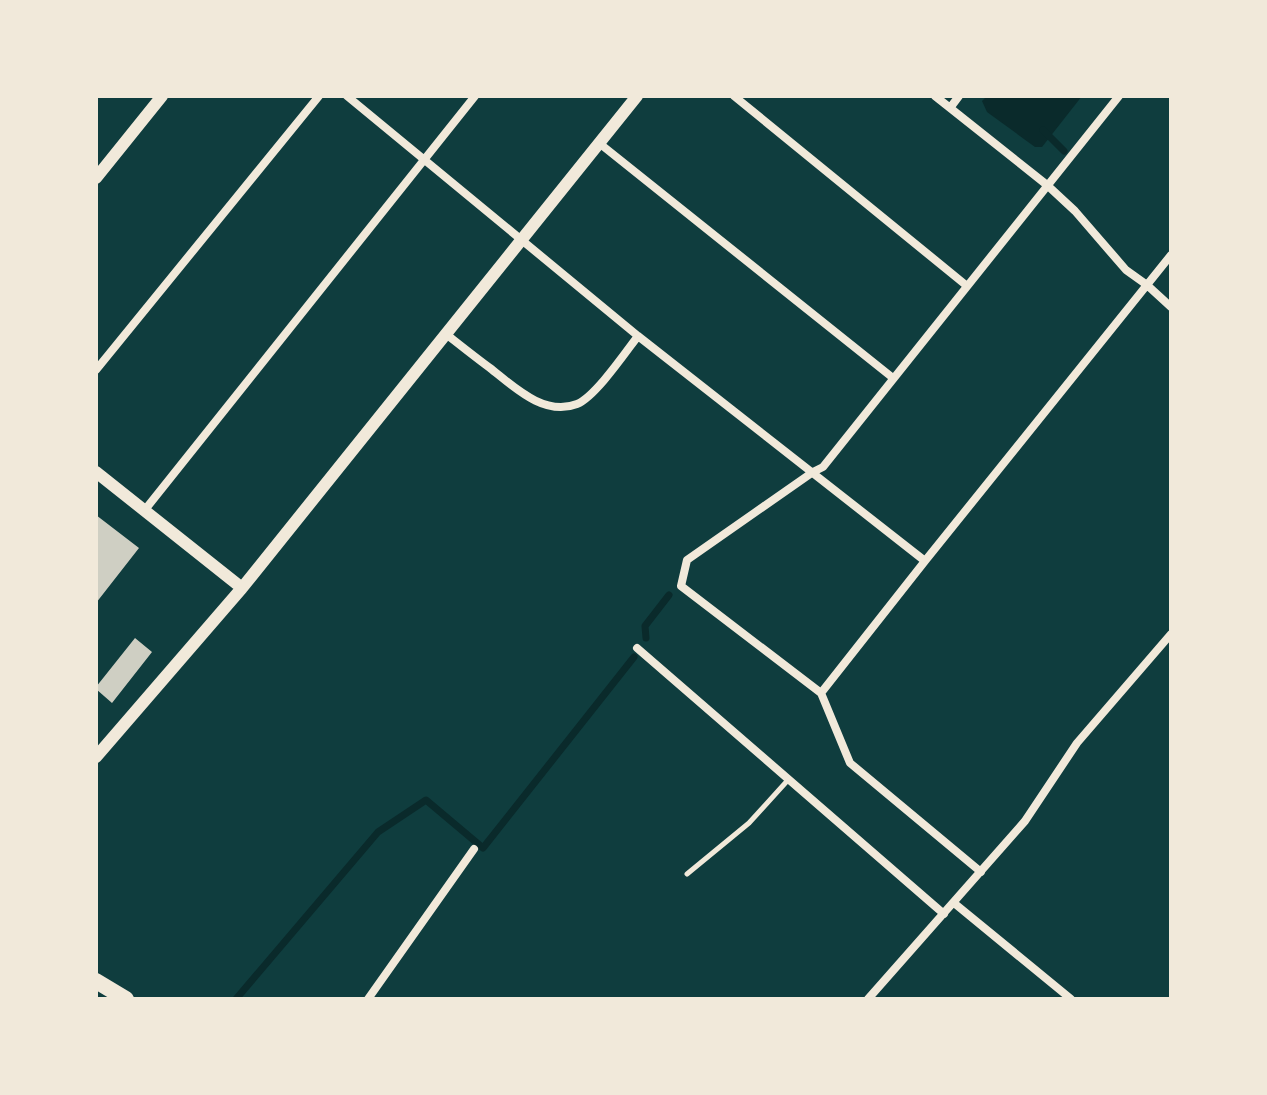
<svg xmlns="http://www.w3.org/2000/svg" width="1267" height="1095" viewBox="0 0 1267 1095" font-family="Rubik,sans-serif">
<rect width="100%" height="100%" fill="#0f3d3e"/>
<path fill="#0a2a2b" d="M987,96H1082L1042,147H1035L987,112L982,101Z"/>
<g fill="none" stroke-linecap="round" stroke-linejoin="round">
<path stroke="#0a2a2b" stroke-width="7" d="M1043,130L1064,151
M646,638L645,626L669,595
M236,999L378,832L426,800L483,848L634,657"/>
</g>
<path fill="#cfcfc3" d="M96,515L139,548L96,603Z
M135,638L152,652L112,703L96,689V687Z"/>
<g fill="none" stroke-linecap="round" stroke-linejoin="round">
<path stroke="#f1e9da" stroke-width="5" d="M687,874L749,823L788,780"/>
<path stroke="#f1e9da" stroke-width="8" d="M347,96L638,336L925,561
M734,96L967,286
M935,96L1047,185L1075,211L1126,270L1147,285L1171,307
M950,108L959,96
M599,143L893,378
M446,334C460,345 475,357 490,368C513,386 544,417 577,404C595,397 625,353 638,336
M96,370L319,96
M144,511L475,96
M637,648L944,914
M821,693L925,561L1171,255
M981,872L850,763L821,693L681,586L687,560L813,472L823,467L1119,96
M954,903L1071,999
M368,999L474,849
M868,999L1025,821L1077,743L1171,634"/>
<path stroke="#f1e9da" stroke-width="12" d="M96,178L162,96
M96,472L242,588
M96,757L242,588L637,96"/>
<path stroke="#f1e9da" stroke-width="16" d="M96,981L126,999"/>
</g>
<rect width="1267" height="1095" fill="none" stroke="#f1e9da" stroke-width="196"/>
</svg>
